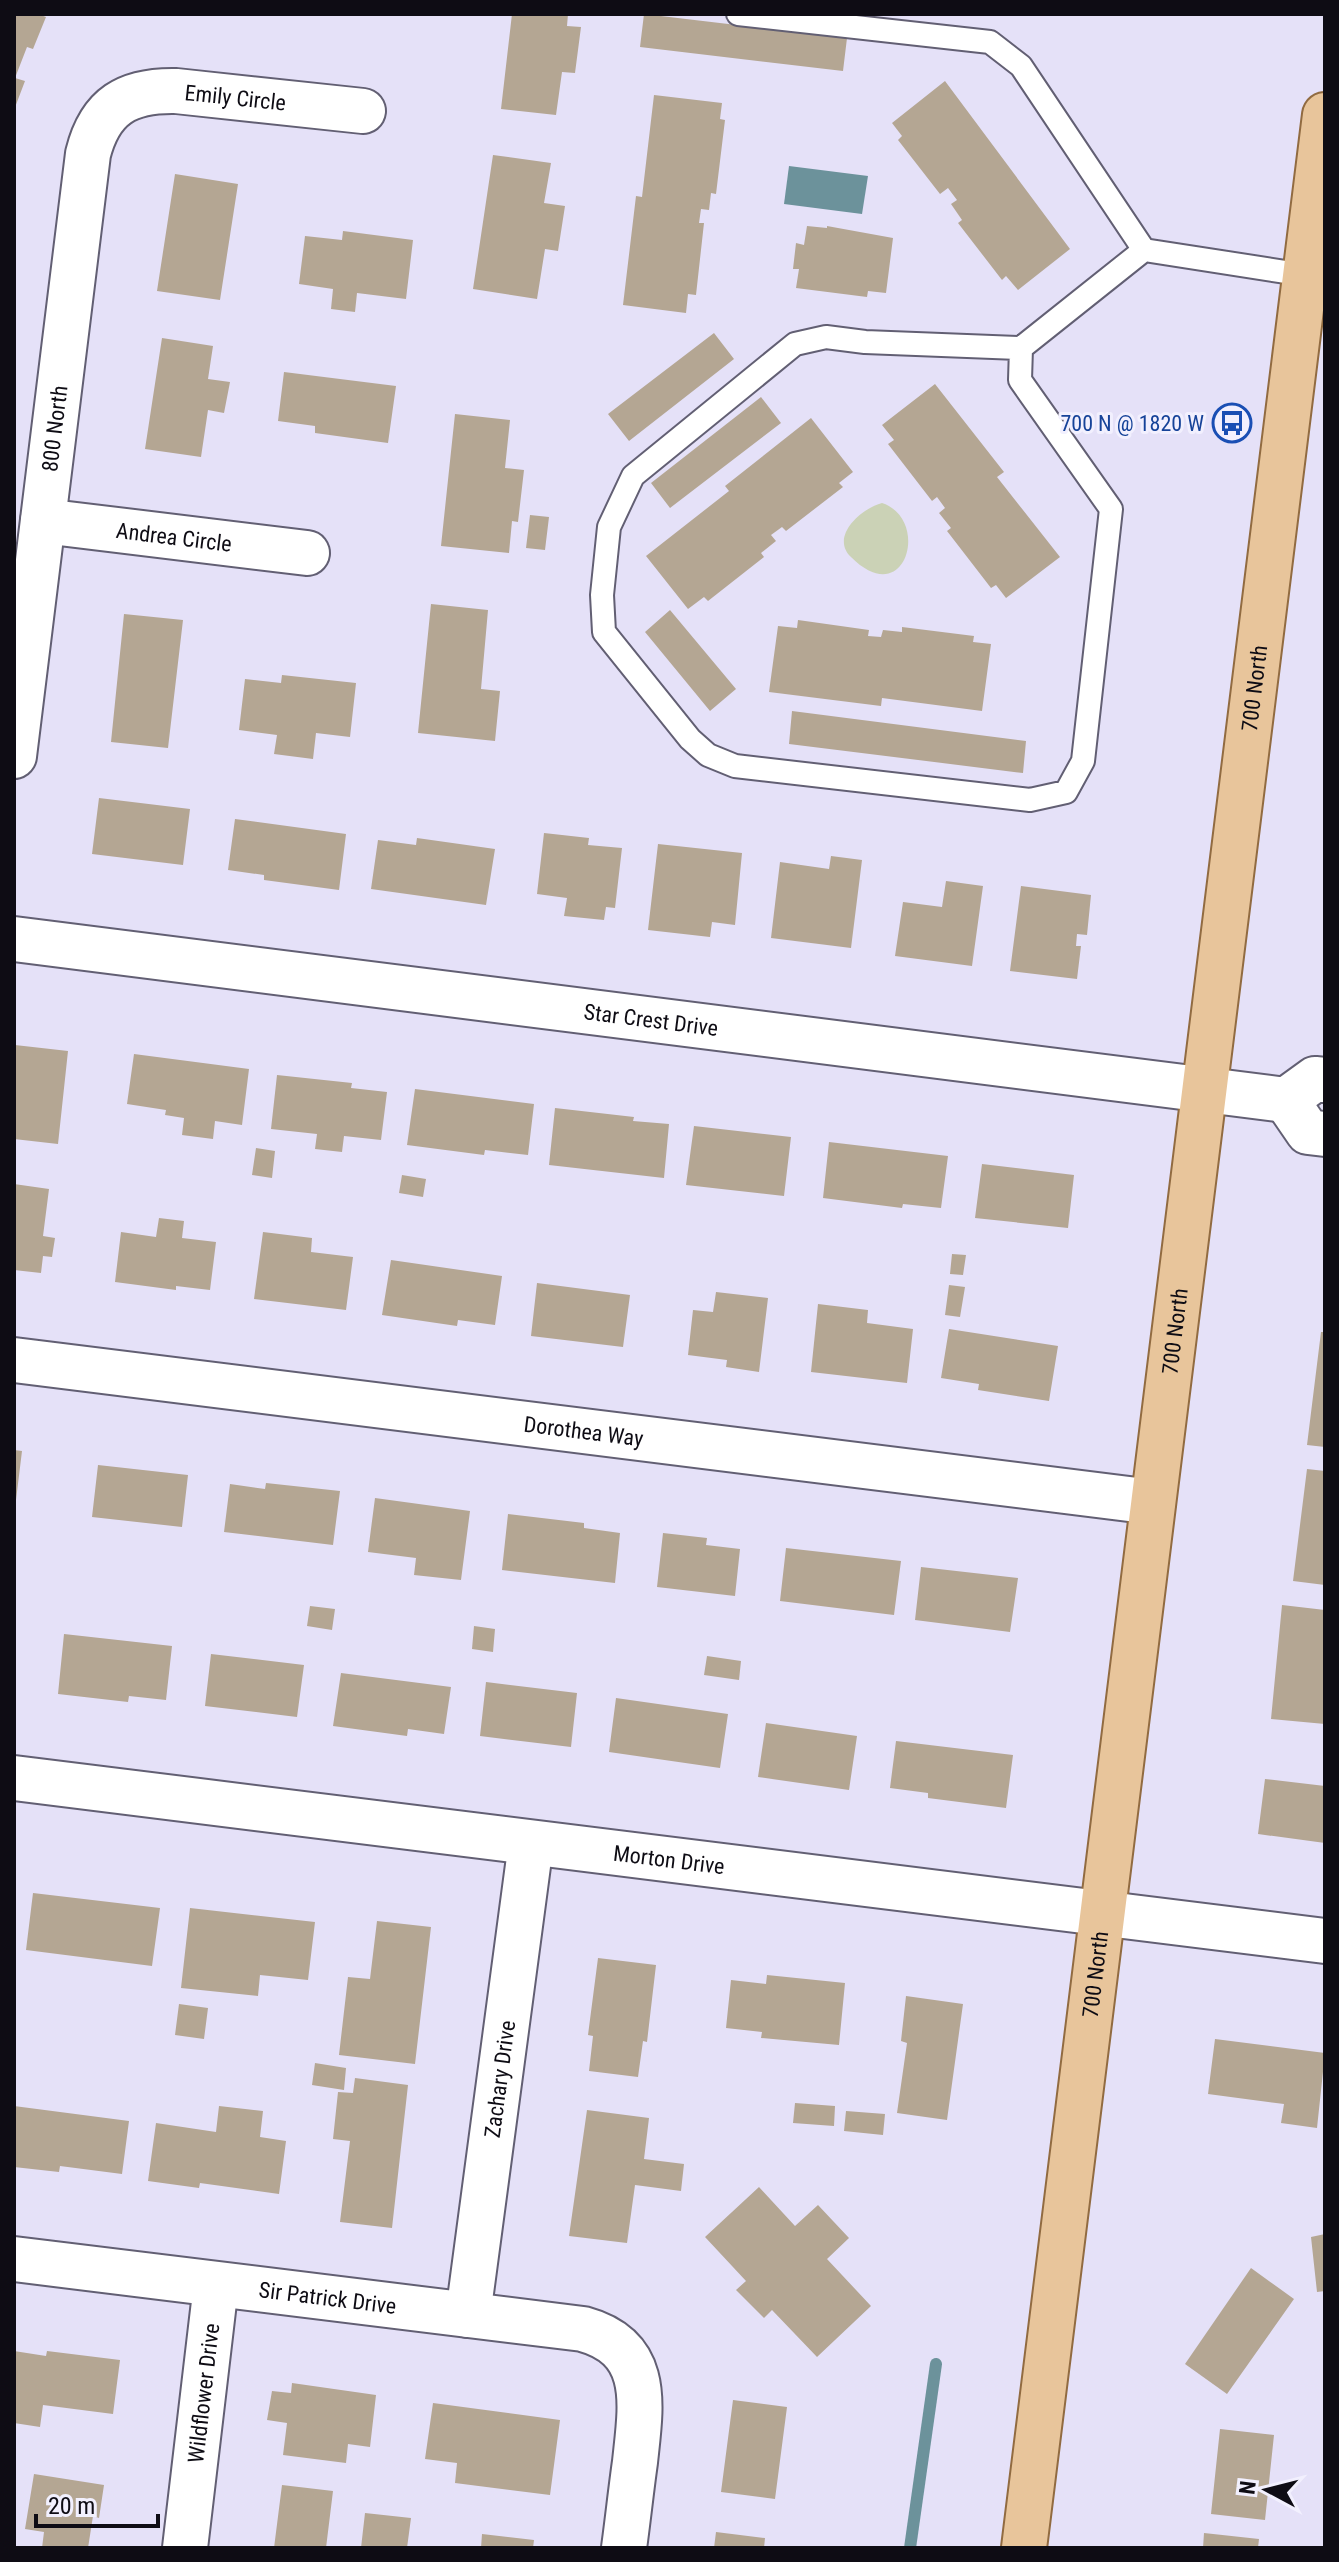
<svg xmlns="http://www.w3.org/2000/svg" width="1339" height="2562" viewBox="0 0 1339 2562" font-family="'Roboto Condensed',sans-serif">
<rect width="100%" height="100%" fill="#e5e1f8"/>
<path fill="#cbd2b6" d="M882,503C931,519 906,612 851,557C830,537 860,509 882,503Z"/>
<path fill="#6c929b" d="M789,166L868,176L862,214L784,204Z"/>
<g fill="none" stroke-linecap="round" stroke-linejoin="round">
<path stroke="#6c929b" stroke-width="12" d="M910,2548L936,2364"/>
</g>
<path fill="#b4a693" d="M14,14H38L46,17L33,49L27,47L15,78L25,81L14,110Z
M512,14H568L567,26L581,27L575,73L562,72L556,115L501,109Z
M644,14L847,38L843,71L640,47Z
M945,81L1070,249L1018,290L1006,276L1002,280L958,223L962,220L951,204L957,200L948,188L940,194L898,140L902,136L892,123Z
M654,95L722,103L720,119L725,120L716,194L711,193L709,210L701,209L699,223H704L696,295L688,294L686,313L623,305L636,196L642,197Z
M493,155L551,163L544,203L565,206L558,251L545,249L537,299L473,289Z
M175,174L238,184L220,300L157,291Z
M807,226L827,228V226L893,238L886,293L868,291L867,297L796,288L799,269H793L796,243L804,245Z
M343,231L413,240L406,299L357,293L355,312L331,309L333,289L299,284L305,236L342,240Z
M714,333L734,359L629,441L608,414Z
M162,338L213,346L208,379L230,382L224,413L208,410L201,457L145,449Z
M284,372L396,386L388,443L315,433V426L278,421Z
M935,384L1004,472L997,477L1060,557L1006,598L996,585L991,588L947,531L951,528L939,513L945,508L937,497L932,501L888,444L894,440L882,425Z
M761,397L781,423L670,508L651,483Z
M455,414L510,420L505,468L524,470L518,522L512,521L509,553L441,546Z
M811,418L853,472L839,483L843,487L786,531L782,527L771,535L776,541L761,553L764,557L708,601L704,597L688,609L646,556L729,491L725,486Z
M530,515L549,517L545,550L526,548Z
M431,604L488,610L481,689L500,691L495,741L418,733Z
M670,610L736,689L710,711L645,632Z
M124,614L183,620L168,748L111,742Z
M798,620L869,630L868,636L881,637L883,630L902,632V627L974,636L973,642L991,644L982,711L882,698L881,706L769,692L778,626L797,628Z
M282,675L356,683L350,737L316,733L313,759L274,754L277,735L239,730L245,679L281,683Z
M792,711L1026,741L1023,773L789,744Z
M99,798L190,809L183,865L92,854Z
M235,819L346,834L339,890L264,880V875L228,870Z
M544,833L589,838L588,845L622,848L615,908L606,907L604,920L564,916L567,898L537,894Z
M417,838L495,849L486,905L371,889L378,840L416,845Z
M658,844L742,853L735,925L712,922L710,937L648,930Z
M831,856L862,860L851,948L771,938L780,862L829,869Z
M946,881L983,886L972,966L895,956L903,902L942,907Z
M1021,886L1091,895L1087,935L1077,934L1076,946H1081L1077,979L1010,971Z
M15,1045L68,1051L58,1144L14,1139Z
M134,1054L249,1069L242,1125L215,1121L213,1139L182,1135L184,1118L165,1115L166,1110L127,1104Z
M277,1075L352,1083L351,1088L387,1092L381,1140L344,1136L342,1152L315,1149L317,1134L271,1129Z
M415,1089L534,1104L528,1155L485,1150L484,1155L407,1145Z
M555,1108L634,1117L633,1121L669,1124L664,1178L549,1165Z
M694,1126L791,1137L784,1196L686,1185Z
M829,1142L948,1156L941,1208L903,1204L902,1208L823,1198Z
M256,1148L275,1151L272,1178L252,1175Z
M982,1164L1074,1175L1068,1228L975,1218Z
M402,1175L426,1179L423,1197L399,1193Z
M14,1184L49,1189L43,1236L55,1238L52,1257L43,1256L41,1273L14,1270Z
M159,1218L184,1221L182,1238L216,1242L210,1290L176,1286V1290L115,1282L121,1232L156,1237Z
M263,1232L312,1238L311,1252L353,1257L346,1310L254,1299Z
M952,1254L966,1255L963,1275L950,1274Z
M391,1260L502,1276L495,1325L458,1320L457,1326L382,1315Z
M537,1283L630,1295L623,1347L531,1336Z
M949,1285L965,1287L960,1317L945,1315Z
M716,1292L768,1298L759,1372L726,1367L727,1360L688,1355L693,1310L713,1312Z
M818,1304L868,1310L867,1323L913,1329L907,1383L811,1372Z
M949,1329L1058,1346L1049,1401L978,1390L979,1384L941,1378Z
M1321,1332H1325V1447L1307,1445Z
M14,1450L22,1451L16,1500H14Z
M98,1465L188,1475L182,1527L92,1517Z
M1307,1469L1325,1471V1585L1293,1581Z
M266,1483L340,1491L333,1545L224,1532L230,1484L265,1489Z
M375,1498L470,1511L461,1580L414,1575L416,1558L368,1552Z
M508,1514L584,1523V1528L620,1533L615,1583L502,1570Z
M663,1533L707,1538L706,1545L740,1549L735,1596L657,1587Z
M786,1548L901,1561L894,1615L780,1601Z
M921,1567L1018,1578L1010,1632L915,1620Z
M1282,1605L1325,1610V1724L1271,1719Z
M310,1606L335,1609L332,1630L307,1626Z
M474,1626L495,1629L493,1652L472,1649Z
M64,1634L172,1646L166,1700L129,1696L128,1702L58,1694Z
M211,1654L304,1665L297,1717L205,1706Z
M707,1656L741,1661L739,1680L704,1675Z
M341,1673L451,1687L444,1734L408,1729L407,1736L333,1726Z
M486,1682L577,1693L571,1747L480,1736Z
M616,1698L728,1714L720,1768L609,1752Z
M766,1723L857,1736L849,1790L758,1777Z
M896,1741L1013,1755L1006,1808L928,1798V1793L890,1788Z
M1265,1779L1325,1786V1843L1258,1834Z
M33,1893L160,1908L152,1966L26,1950Z
M190,1908L315,1922L308,1980L260,1975L258,1996L181,1988Z
M377,1921L431,1927L415,2064L339,2055L348,1977L370,1979Z
M598,1958L656,1965L647,2042L643,2041L638,2077L589,2071L593,2036L588,2035Z
M767,1975L845,1983L839,2045L761,2038L762,2032L726,2028L731,1980L766,1984Z
M906,1996L963,2004L947,2120L897,2113L907,2043L901,2041Z
M179,2004L208,2008L204,2039L175,2035Z
M1215,2039L1325,2053L1317,2128L1281,2123L1284,2104L1208,2094Z
M315,2063L346,2068L344,2090L312,2085Z
M355,2078L408,2085L392,2228L340,2222L350,2141L333,2139L338,2092L353,2093Z
M795,2103L835,2106L834,2126L793,2123Z
M14,2106L129,2121L122,2174L60,2166L59,2172L14,2167Z
M219,2106L263,2111L260,2137L286,2141L279,2194L200,2183L199,2188L148,2181L156,2123L216,2132Z
M587,2110L649,2118L644,2159L684,2164L681,2191L635,2185L627,2243L569,2236Z
M846,2111L885,2114L883,2135L844,2131Z
M759,2187L795,2226L818,2205L849,2238L827,2259L871,2306L817,2357L772,2310L764,2318L736,2290L746,2281L705,2237Z
M1325,2234V2291L1317,2292L1311,2237Z
M1251,2268L1294,2299L1227,2394L1185,2364Z
M14,2351L46,2356L47,2351L120,2360L113,2414L43,2405L40,2427L14,2423Z
M292,2383L376,2395L370,2447L348,2444L346,2463L283,2455L287,2423L267,2420L272,2391L291,2393Z
M733,2400L787,2407L775,2499L721,2492Z
M433,2403L560,2420L550,2495L455,2483L457,2463L425,2459Z
M1220,2429L1274,2435L1265,2520L1211,2514Z
M34,2474L104,2485L99,2518L93,2516L88,2548H42L44,2532L25,2529Z
M282,2485L333,2491L326,2548H274Z
M365,2513L411,2518L407,2548H361Z
M716,2532L765,2538L764,2548H714Z
M1204,2533L1259,2539L1258,2548H1203Z
M482,2534L534,2540L533,2548H481Z"/>
<g fill="none" stroke-linecap="round" stroke-linejoin="round">
<g stroke="#625f73" stroke-width="26">
<path id="service" d="M738,14L990,42L1021,66L1144,250
M1021,348L865,342L826,337L795,344L633,476L609,527L602,595L604,632L690,739L708,755L735,766L1030,800L1066,792L1083,761L1111,509L1020,380L1021,348L1144,250L1305,275"/>
</g>
<g stroke="#625f73" stroke-width="48">
<g id="minor">
<path id="s1" d="M43,521L307,553"/>
<path id="s2" d="M14,756L88,154C100,106 127,90 176,91L363,111"/>
<path id="s3" d="M14,939L1286,1100L1315,1079L1325,1080"/>
<path d="M1286,1100L1308,1132L1325,1134"/>
<path id="s4" d="M14,1360L1153,1502"/>
<path id="s5" d="M14,1778L1325,1941"/>
<path id="s6" d="M14,2259L583,2329C652,2348 641,2405 635,2462C631,2490 628,2519 624,2548"/>
<path id="s7" d="M468,2315L531,1843"/>
<path id="s8" d="M185,2548L216,2285"/>
</g>
</g>
<g stroke="#916b41" stroke-width="48">
<g id="primary">
<path id="s9" d="M1024,2548L1325,115"/>
</g>
</g>
<use href="#service" stroke="#fff" stroke-width="22"/>
<use href="#minor" stroke="#fff" stroke-width="44"/>
<use href="#primary" stroke="#e8c59b" stroke-width="44"/>
</g>
<defs>
<g id="bus-ring" transform="scale(2)"><circle r="9.5" fill="#f2f0fe" stroke="#1a4fb4" stroke-width="1.5"/><path d="M-5-6H5V4H4V6H2V4H-2V6H-4V4H-5ZM-3.5-4V0h7V-4ZM-3.5 1.2v1.5H-2V1.2ZM2 1.2v1.5H3.5V1.2Z" fill="#1a4fb4"/></g>
</defs>
<g fill-rule="evenodd">
<use href="#bus-ring" x="1232" y="423"/>
</g>
<g text-anchor="middle" dominant-baseline="central" stroke-width="6" stroke-linejoin="round" paint-order="stroke">
<g font-size="22" fill="#0e0c14" stroke="#f2f0fe">
<text stroke="none"><textPath href="#s2" startOffset="786">Emily Circle</textPath></text>
<text stroke="none"><textPath href="#s2" startOffset="330">800 North</textPath></text>
<text stroke="none"><textPath href="#s1" startOffset="132">Andrea Circle</textPath></text>
<text stroke="none"><textPath href="#s9" startOffset="1874">700 North</textPath></text>
<text stroke="none"><textPath href="#s3" startOffset="642">Star Crest Drive</textPath></text>
<text stroke="none"><textPath href="#s9" startOffset="1226">700 North</textPath></text>
<text stroke="none"><textPath href="#s4" startOffset="574">Dorothea Way</textPath></text>
<text stroke="none"><textPath href="#s5" startOffset="660">Morton Drive</textPath></text>
<text stroke="none"><textPath href="#s9" startOffset="578">700 North</textPath></text>
<text stroke="none"><textPath href="#s7" startOffset="238">Zachary Drive</textPath></text>
<text stroke="none"><textPath href="#s6" startOffset="316">Sir Patrick Drive</textPath></text>
<text stroke="none"><textPath href="#s8" startOffset="156">Wildflower Drive</textPath></text>
</g>
<g font-size="22" fill="#164399" stroke="#f2f0fe" text-anchor="end">
<text x="1204" y="423">700 N @ 1820 W</text>
</g>
</g>
<rect width="1339" height="2562" fill="none" stroke="#0e0c14" stroke-width="32"/>
<g transform="translate(1267 2490) rotate(277)" stroke="#f2f0fe" stroke-width="6" paint-order="stroke">
<path d="M0-6L14 30L0 20L-14 30Z" fill="#0e0c14"/>
<text y="-12" font-size="22" font-weight="bold" text-anchor="middle" fill="#0e0c14">N</text>
</g>
<path d="M36 2514v12h122v-12" fill="none" stroke="#0e0c14" stroke-width="4"/>
<text x="48" y="2514" font-size="24" fill="#0e0c14" stroke="#f2f0fe" stroke-width="6" paint-order="stroke">20 m</text>
</svg>
